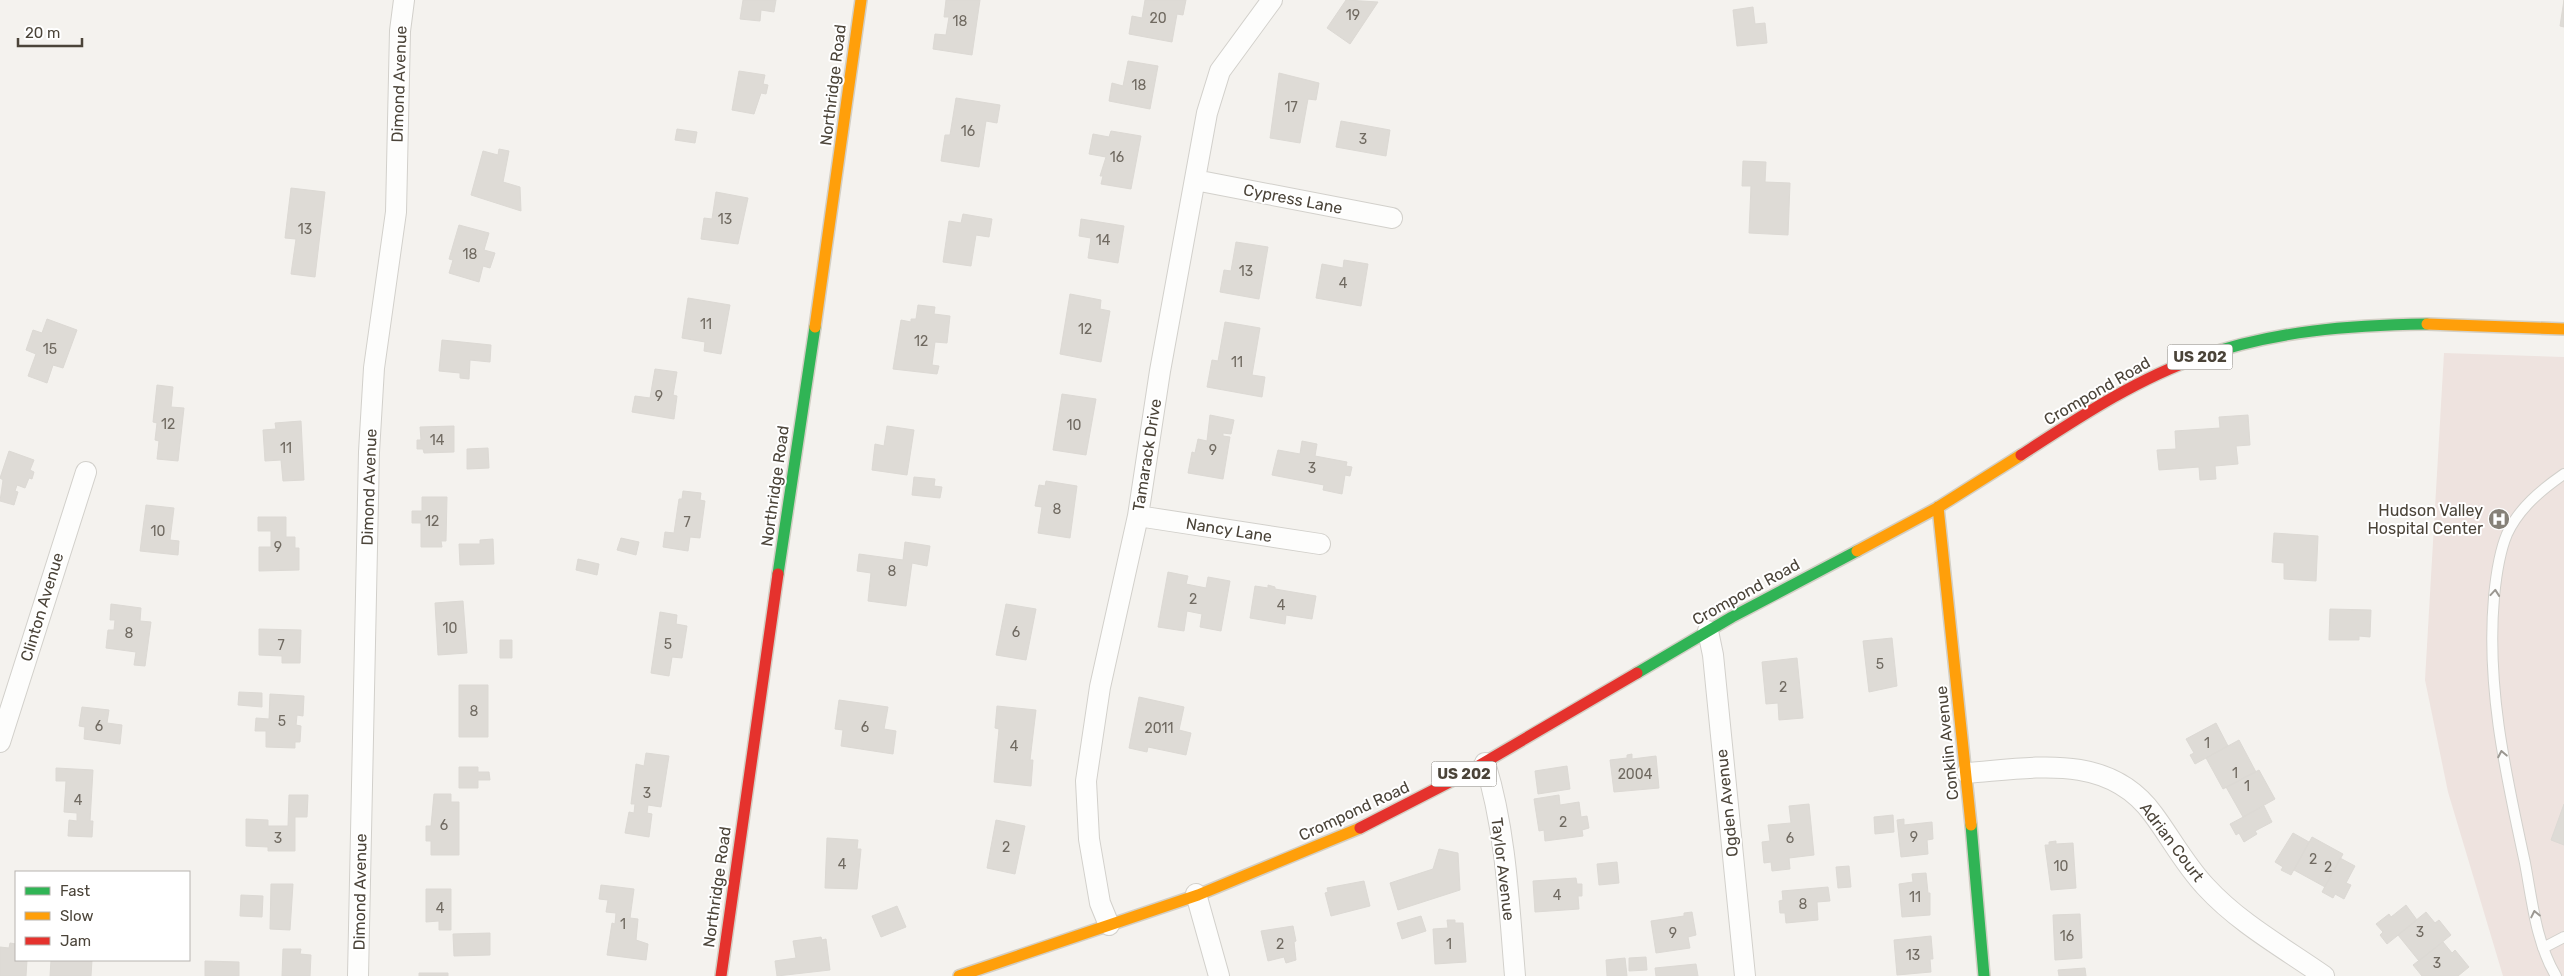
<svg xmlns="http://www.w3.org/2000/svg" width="2564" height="976" viewBox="0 0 2564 976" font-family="Rubik,sans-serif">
<rect width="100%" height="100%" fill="#f4f2ee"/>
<path fill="#eee3df" d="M2444,353L2564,357V976H2503L2448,792L2425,680Z"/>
<path fill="#dedbd6" stroke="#dcd9d4" d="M743,0H776L774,12L761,10L760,21L740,19Z
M946,0H980L972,55L933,49L935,34L946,35L949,17H944Z
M1145,0H1186L1183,15L1177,14L1172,42L1129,34L1132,16L1142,18Z
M1346,0L1378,2L1350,44L1327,28Z
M2564,0V27L2560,26Z
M1753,7L1755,24L1765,23L1767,43L1737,46L1733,10Z
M1128,61L1158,66L1150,109L1109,101L1112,83L1123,86Z
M739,71L765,75L763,84L768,85L766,94L761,93L754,114L732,110Z
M1279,73L1319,83L1316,100L1308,99L1300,143L1270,138Z
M956,98L1000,105L997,123L986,121L979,167L941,161L945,135H950Z
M1341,121L1390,130L1386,156L1336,147Z
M677,129L697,132L695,143L675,140Z
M1111,131L1141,136L1131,189L1101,184L1103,176H1100L1106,157L1089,154L1093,134L1109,137Z
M499,149L509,151L503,182L520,187L521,211L471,195L483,151L498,155Z
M1743,161L1766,162L1765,182L1790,183L1788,235L1749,233L1751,186H1742Z
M291,188L325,192L315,277L291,274L296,239L285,238Z
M716,192L748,198L738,244L701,239L704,218L712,219Z
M963,214L992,219L989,237L976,235L971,266L943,262L949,221L961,223Z
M1081,219L1124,226L1118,263L1088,258L1091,238L1079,236Z
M459,225L489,233L484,250L495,253L490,268L483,266L479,282L449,273L453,260L449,259Z
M1236,242L1268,247L1259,299L1220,292L1224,270L1231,271Z
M1344,260L1368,264L1361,306L1316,298L1322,264L1343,268Z
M1070,294L1101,300L1100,309L1110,311L1101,362L1060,354Z
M688,298L730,305L721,354L704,351L705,342L682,338Z
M918,305L935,307L934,314L950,316L947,343L935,342L932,365L939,366L937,374L893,369L901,320L911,322V319H916Z
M47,319L77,330L63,368L53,365L47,383L28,376L36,354L26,350L33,330L42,333Z
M1225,322L1260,328L1252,375L1265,377L1262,397L1207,387L1212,360L1218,361Z
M442,340L491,345L490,362L470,360L469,379L460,378V373L439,371Z
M655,369L677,372L673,395L677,396L674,419L632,412L635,396L650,398Z
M157,385L173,387L171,407L184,408L178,461L157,459L159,441L155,440L157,423L153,422Z
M1062,394L1096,399L1086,455L1053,450Z
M1210,415L1234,420L1231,434L1223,433V436L1230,437L1223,479L1188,473L1192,452L1195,453L1198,439L1207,441Z
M2248,415L2250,445L2236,446L2238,464L2215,466L2216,479L2200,480L2199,467L2159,470L2157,450L2176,449L2175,431L2220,428L2219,417Z
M301,421L304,480L283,481L281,460L265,461L263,430L276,429L275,423Z
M454,426V452L424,453L423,449H417V440H421L420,427Z
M887,426L914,430L907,475L872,470L875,444L884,446Z
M1302,441L1317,444L1315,456L1347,462L1346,466L1352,467L1350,476L1345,475L1342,494L1323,490L1324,485L1272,475L1278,450L1300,454Z
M488,448L489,468L467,469V449Z
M9,451L34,460L30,470L34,472L32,479L29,478L25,488L17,485L15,491L18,492L14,505L0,501L3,480L0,478Z
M914,477L935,479L934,486L942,487L940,498L912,495Z
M1046,481L1077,486L1070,538L1038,533L1042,507L1035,506L1039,485L1045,486Z
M683,491L701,493L700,500L705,501L700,538L690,537L688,551L663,547L665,532L674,533L679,499H682Z
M422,497H447L446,541H441L442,547H421V523H412V511H422Z
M146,505L174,508L170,540L179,541L178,555L140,551Z
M258,517H286V537H295V548H299V570L259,571V547H271V531H258Z
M2274,533L2318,536L2316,581L2284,579V563L2272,562Z
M621,538L639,542L636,555L617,550Z
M493,539L494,564L460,565L459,544H480V540Z
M905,542L930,546L927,566L912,563L906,606L868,601L871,573L857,571L859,554L903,560Z
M578,559L599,564L597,575L576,570Z
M1168,572L1188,576L1186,584L1206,588L1208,577L1230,581L1221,631L1200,627L1202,614L1187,611L1184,631L1158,627Z
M1268,585L1275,587V589L1316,596L1312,619L1286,615L1285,624L1250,618L1255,586L1268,588Z
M463,601L467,653L438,655L435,603Z
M111,604L141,608L140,621L151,622L145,666L134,665L136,652L106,648L108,630H114L115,620H110Z
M1006,604L1036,609L1026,660L996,655Z
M2330,609L2371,610L2370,637L2359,636V640H2329Z
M660,612L677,615L676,624L687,626L682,658L672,657L669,676L651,673Z
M259,629L301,630L300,663H282V656L259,655Z
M1892,638L1897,686L1869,692L1863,641Z
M500,640H512V658H500Z
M1797,658L1803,718L1779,720L1778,703L1766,704L1762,662Z
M459,685H488V737H459Z
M239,692L262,693V707L238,705Z
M270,694L304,696L303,716L297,715L296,725L301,726L300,742H295V748L266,747V731H255L256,718L269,719Z
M1139,697L1184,707L1179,730L1191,733L1186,755L1148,747L1147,752L1129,748Z
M839,700L888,707L884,729L896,731L893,754L841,746L843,730L835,729Z
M997,706L1036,710L1030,760H1033L1031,786L994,782L999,729L995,728Z
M82,707L109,710L107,723L122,725L120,744L84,739L85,727L79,726Z
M2216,723L2228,746L2195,764L2190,755L2194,753L2186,739Z
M2239,740L2256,772L2223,789L2206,758Z
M646,753L669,756L661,807L648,805L647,813L652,814L649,837L625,833L629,812L634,813L635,804H631L636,764L644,766Z
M1632,754V759L1656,756L1659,788L1614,792L1610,760L1627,758V755Z
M1567,766L1570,789L1538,794L1535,771Z
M459,767H478V772H489L490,780H478V788H459Z
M56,768L93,770L90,821H93L92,837L68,836L69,820L77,821V813L64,812L66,781H56Z
M2259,770L2275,799L2243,817L2226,787Z
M434,794H451V802H459V855H431V841H426V826H431Z
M289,795H308L307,817H295V851H268V847L246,846V819L268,820V826H288Z
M1559,795L1560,805L1579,802L1581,817L1587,816L1589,828L1582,830L1583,836L1545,841L1544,830L1539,831L1534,799Z
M1809,804L1814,855L1789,858L1790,869L1772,871L1771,862L1764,863L1762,842L1770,841L1768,825L1791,823L1789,806Z
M2564,804V845L2551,840Z
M2264,806L2272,822L2255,831L2257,834L2244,842L2239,833L2236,835L2230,824Z
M1893,815L1894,832L1875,834L1874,817Z
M1904,819V825L1932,822L1933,839L1927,840L1928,854L1901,857L1897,820Z
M996,820L1025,826L1015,874L987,868Z
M2293,833L2309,842L2291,875L2281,870L2283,867L2275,862Z
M2312,837L2343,854L2325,887L2294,870Z
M827,838L858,840L857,849H861L857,889L825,888Z
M2056,841V844L2073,843L2076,888L2051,890L2045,845H2049V842Z
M1439,849L1458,853L1460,890L1398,910L1390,883L1433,869Z
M2340,858L2355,866L2346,883L2351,885L2344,899L2335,894L2333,898L2322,892Z
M1617,862L1619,883L1599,885L1597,864Z
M1849,866L1851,887L1838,888L1836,867Z
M1926,873L1928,893H1930V915L1902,917L1899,884L1913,882L1912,874Z
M1576,878L1577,884H1582V896H1578L1579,909L1535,912L1533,881Z
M1364,881L1370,906L1331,916L1325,893L1328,892L1327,888Z
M271,884H293L290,930L270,929Z
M601,885L634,889L630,918L638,919L636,940L648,944L646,960L607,955L612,923L615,924L616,913L606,912L608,900L599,899Z
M1828,887L1830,901L1817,902L1818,920L1786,923L1785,913H1780L1779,901L1783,900L1782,891Z
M426,889H451V930H439V921L426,922Z
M241,895L263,896L262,917L240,916Z
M2406,905L2417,920L2387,944L2380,935L2383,932L2376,924L2389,914L2391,917Z
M897,906L906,927L881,937L872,916Z
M1692,912L1696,935L1688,937L1690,948L1656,953L1651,921L1684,916V913Z
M2426,912L2435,923L2439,920L2451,935L2419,961L2398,935Z
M2080,914L2082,958L2055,960L2053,915Z
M1421,916L1426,931L1402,939L1397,923Z
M1447,920H1455V923H1463L1466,962L1435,964L1433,929L1448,928Z
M1293,926L1296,941L1294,942L1296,960L1286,963L1284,957L1268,961L1261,931Z
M490,933V955L454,956L453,934Z
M1931,936L1933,959H1930L1931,972L1897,975L1894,940Z
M821,937L822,940L826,939L830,970L777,976L775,961L796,958L793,941Z
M2443,942L2452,953L2455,950L2469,967L2458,976H2422L2413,965Z
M10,943L16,944V960H27L26,976H0V947L9,948Z
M283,949H301L300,954L311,955L310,976H282Z
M1646,957L1647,970L1629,971V958Z
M1625,958L1627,976H1607L1606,960Z
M51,960H92L91,976H50Z
M205,961L239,962V976H205Z
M1696,964L1698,976H1656L1655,968Z
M2085,968L2086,976H2059L2058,970Z
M419,973H448V976H419Z"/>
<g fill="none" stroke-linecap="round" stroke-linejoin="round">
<g stroke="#d2d0cb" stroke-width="12">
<path id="lane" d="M2543,948L2564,937
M2556,976C2536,943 2532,900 2525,863C2506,775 2486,688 2494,597C2496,576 2499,553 2507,534C2519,508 2541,490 2564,474"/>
</g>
<g stroke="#d2d0cb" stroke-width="22">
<path id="street" d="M1195,180L1392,218
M1138,516L1320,544
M1708,631L1713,655L1745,976
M0,742L86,472
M1485,763C1506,830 1509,905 1515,976
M1967,773C2033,768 2108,752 2153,814C2171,838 2185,865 2206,887C2239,923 2284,948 2324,976
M1196,894L1219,976
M1109,925L1100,903L1089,839L1086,781L1100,687L1138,516L1160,371L1207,113L1220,71L1272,0
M358,976L369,452L374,368L396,212L400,31L404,0"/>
</g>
<g stroke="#d3cfc5" stroke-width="14">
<path id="fast" d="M2200,357C2273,331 2350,325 2427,324
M778,574L815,327
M1637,673L1732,617L1857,551
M1971,825L1984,976"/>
</g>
<g stroke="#d3cfc5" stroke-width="14">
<path id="slow" d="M2427,324L2564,329
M815,327L861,0
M1938,507L1971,825
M1857,551L1937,508L2021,455
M959,976L1198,895L1360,828"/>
</g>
<g stroke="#d3cfc5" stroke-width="14">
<path id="jam" d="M2021,455C2078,418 2136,379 2200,357
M1360,828L1463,775L1637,673
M721,976L778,574"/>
</g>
<use href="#lane" stroke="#fdfdfc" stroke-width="10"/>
<use href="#street" stroke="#fdfdfc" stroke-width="20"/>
<use href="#fast" stroke="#30b455" stroke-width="11"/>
<use href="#slow" stroke="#ff9f0a" stroke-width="11"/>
<use href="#jam" stroke="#e5322d" stroke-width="11"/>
</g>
<defs><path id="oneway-chevron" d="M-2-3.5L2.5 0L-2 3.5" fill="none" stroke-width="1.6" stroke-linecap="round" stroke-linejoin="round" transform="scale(1.25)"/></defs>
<g stroke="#9b9791">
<use href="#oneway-chevron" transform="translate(2495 593) rotate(-85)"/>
<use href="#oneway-chevron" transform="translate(2502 754) rotate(-101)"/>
<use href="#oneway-chevron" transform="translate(2535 914) rotate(-102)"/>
</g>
<defs>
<g id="hospital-disc" transform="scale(1.125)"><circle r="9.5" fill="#868178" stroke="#fff"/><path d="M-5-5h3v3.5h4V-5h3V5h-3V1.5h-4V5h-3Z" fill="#fff"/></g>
</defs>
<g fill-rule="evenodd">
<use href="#hospital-disc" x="2499" y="519"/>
</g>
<g text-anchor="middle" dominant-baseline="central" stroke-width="4" stroke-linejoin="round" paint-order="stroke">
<g font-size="14" fill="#706a61">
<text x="1353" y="15">19</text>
<text x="1158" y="18">20</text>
<text x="960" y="21">18</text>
<text x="1139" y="85">18</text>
<text x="1291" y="107">17</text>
<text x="968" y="131">16</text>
<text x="1363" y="139">3</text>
<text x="1117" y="157">16</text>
<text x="725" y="219">13</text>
<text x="305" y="229">13</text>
<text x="1103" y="240">14</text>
<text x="470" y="254">18</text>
<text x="1246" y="271">13</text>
<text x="1343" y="283">4</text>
<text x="706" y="324">11</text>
<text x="1085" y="329">12</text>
<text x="921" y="341">12</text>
<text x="50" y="349">15</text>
<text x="1237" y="362">11</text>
<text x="659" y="396">9</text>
<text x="168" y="424">12</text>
<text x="1074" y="425">10</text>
<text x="437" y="440">14</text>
<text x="286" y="448">11</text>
<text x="1213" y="450">9</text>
<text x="1312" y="468">3</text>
<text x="1057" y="509">8</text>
<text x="432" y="521">12</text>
<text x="687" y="522">7</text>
<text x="158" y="531">10</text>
<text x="278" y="547">9</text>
<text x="892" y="571">8</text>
<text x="1193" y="599">2</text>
<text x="1281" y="605">4</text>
<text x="450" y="628">10</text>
<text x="1016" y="632">6</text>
<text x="129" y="633">8</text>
<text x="668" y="644">5</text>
<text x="281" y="645">7</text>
<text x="1880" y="664">5</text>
<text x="1783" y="687">2</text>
<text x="474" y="711">8</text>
<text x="282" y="721">5</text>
<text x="99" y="726">6</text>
<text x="865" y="727">6</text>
<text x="1159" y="728">2011</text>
<text x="2207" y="743">1</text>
<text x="1014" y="746">4</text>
<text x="2235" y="773">1</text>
<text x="1635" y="774">2004</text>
<text x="2247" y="786">1</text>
<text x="647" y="793">3</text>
<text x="78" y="800">4</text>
<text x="1563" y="822">2</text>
<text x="444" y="825">6</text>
<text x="1914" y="837">9</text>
<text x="278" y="838">3</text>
<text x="1790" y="838">6</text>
<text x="1006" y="847">2</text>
<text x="2313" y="859">2</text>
<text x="842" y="864">4</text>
<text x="2061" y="866">10</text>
<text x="2328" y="867">2</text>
<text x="1557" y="895">4</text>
<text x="1915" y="897">11</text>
<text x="1803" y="904">8</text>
<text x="440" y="908">4</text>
<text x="623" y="924">1</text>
<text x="2420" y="932">3</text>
<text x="1673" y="933">9</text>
<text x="2067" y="936">16</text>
<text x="1280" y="944">2</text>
<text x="1449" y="944">1</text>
<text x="1913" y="955">13</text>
<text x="2437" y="963">3</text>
</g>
<g fill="#fff" stroke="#817c74" stroke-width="1">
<rect x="2167.5" y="344.5" width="65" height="25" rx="4"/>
<rect x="1431.5" y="761.5" width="65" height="25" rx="4"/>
</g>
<g font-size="15" font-weight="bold" fill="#4b4439">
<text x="2200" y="357">US 202</text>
<text x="1464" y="774">US 202</text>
</g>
<g font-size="16" fill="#4b4439" stroke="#fff">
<text transform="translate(399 84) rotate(-88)">Dimond Avenue</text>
<text transform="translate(833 85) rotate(-83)">Northridge Road</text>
<text transform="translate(1293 199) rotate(11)">Cypress Lane</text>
<text transform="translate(2097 391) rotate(-30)">Crompond Road</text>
<text transform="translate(1147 455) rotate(-81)">Tamarack Drive</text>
<text transform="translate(775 486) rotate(-82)">Northridge Road</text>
<text transform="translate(369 487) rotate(-88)">Dimond Avenue</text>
<text transform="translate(1229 530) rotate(9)">Nancy Lane</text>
<text transform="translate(1746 592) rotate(-29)">Crompond Road</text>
<text transform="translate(42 607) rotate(-73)">Clinton Avenue</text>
<text transform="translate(1947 743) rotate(-96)">Conklin Avenue</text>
<text transform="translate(1727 803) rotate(-96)">Ogden Avenue</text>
<text transform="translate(1354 811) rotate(-25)">Crompond Road</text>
<text transform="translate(2172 842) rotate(53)">Adrian Court</text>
<text transform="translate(1503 869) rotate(83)">Taylor Avenue</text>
<text transform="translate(717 887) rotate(-82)">Northridge Road</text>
<text transform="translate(360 892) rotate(-89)">Dimond Avenue</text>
</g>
<g font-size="16" fill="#4b4439" stroke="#fff" text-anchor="end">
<text x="2483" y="510">Hudson Valley<tspan x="2483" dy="18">Hospital Center</tspan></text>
</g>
</g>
<rect x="15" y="871" width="175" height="90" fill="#ffffff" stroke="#b7b4b0"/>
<rect x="25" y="887" width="25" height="8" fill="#30b455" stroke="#b7b4b0"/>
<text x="60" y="896" font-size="15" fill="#4b4439">Fast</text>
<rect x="25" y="912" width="25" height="8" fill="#ff9f0a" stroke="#b7b4b0"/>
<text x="60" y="921" font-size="15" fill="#4b4439">Slow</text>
<rect x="25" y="937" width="25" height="8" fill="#e5322d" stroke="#b7b4b0"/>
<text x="60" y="946" font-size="15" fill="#4b4439">Jam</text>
<path d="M18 38v8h64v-8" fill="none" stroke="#4b4439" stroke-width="2.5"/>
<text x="25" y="38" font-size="15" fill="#4b4439" stroke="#ffffff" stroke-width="4" paint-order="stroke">20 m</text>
</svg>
